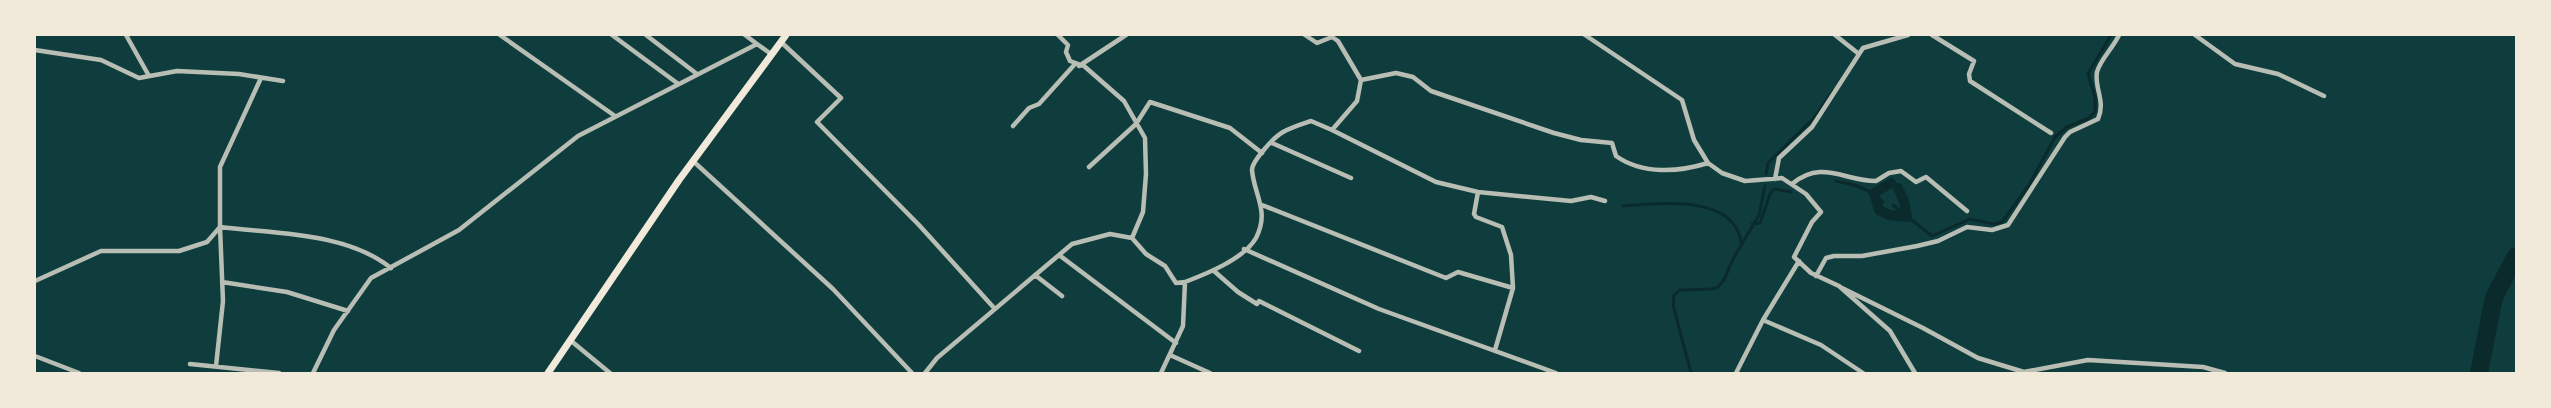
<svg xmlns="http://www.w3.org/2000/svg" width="2551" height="408" viewBox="0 0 2551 408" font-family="Overpass,sans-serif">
<rect width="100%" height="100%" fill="#0f3d3e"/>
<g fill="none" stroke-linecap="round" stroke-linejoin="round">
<path stroke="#0a2a2b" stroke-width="3" d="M1766,174L1768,163L1813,119L1833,91
M1836,181C1854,184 1870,189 1883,202
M1893,205L1932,236L1970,219L1994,224L2002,222L2029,185L2055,137L2067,127L2089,118L2095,112V97L2088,74L2111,35
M1623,206C1658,203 1734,194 1741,242
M1752,224L1760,223L1770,194L1774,189L1791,192
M1691,373L1673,305L1674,295L1680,290L1712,289L1718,287L1724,280L1733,259L1759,215L1765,186"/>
<path stroke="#0a2a2b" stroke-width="10" d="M1891,183L1874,193L1879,210L1889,215L1907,217L1904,201L1898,188"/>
<path stroke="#0a2a2b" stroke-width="18" d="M2479,373L2494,297L2516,256"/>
<path stroke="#b8beb3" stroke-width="4.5" d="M126,35L149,76
M500,35L615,116
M612,35L677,83
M646,35L697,74
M745,35L757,44
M1058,35L1068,45L1066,52L1070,61L1084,66L1124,101L1145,138L1146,174L1143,212L1132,238
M1305,35L1317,43L1332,37L1338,41L1361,80
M1585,35L1682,100L1694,140L1708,163L1722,173L1745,181L1782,178L1806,194L1821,212L1812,222L1794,257L1811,273L1839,286L1890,331L1915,373
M1835,35L1859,54
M1932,35L1974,61L1969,74L1970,81L2051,133
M2195,35L2235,64L2278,74L2324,96
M781,42L841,98L817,122L919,225L995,309
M35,50L101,60L139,78L177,71L239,74L283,81
M1079,66L1126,35
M1013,126L1029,108L1039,104L1075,64
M1332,130L1436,182L1478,192L1571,201L1591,197L1605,201
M1272,143L1351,178
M693,161L833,289L912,373
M1089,167L1136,124L1150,102L1230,128L1262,153
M1775,179L1779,158L1812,127L1863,48L1908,35
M1792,184C1822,159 1844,181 1876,181L1889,173L1901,171L1916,182L1926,177L1967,211
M1478,192L1474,214L1476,217L1502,227L1511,255L1513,288L1495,350
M1262,205L1446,278L1458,272L1513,288
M1244,249L1379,309L1556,373
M1059,255L1176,343
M1214,271L1238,292L1257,304L1259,301L1359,351
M1035,275L1062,296
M1816,276L1826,258L1834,256H1862L1917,246L1938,241L1967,227L1992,230L2008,225L2065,137L2070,132L2098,119C2106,101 2094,88 2097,72C2100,60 2113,48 2119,35
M35,281L101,251H179L207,242L220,227C275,234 346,232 391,268
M222,282L287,292L348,311
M1185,282C1206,274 1244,259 1256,238C1270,211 1254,195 1252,170C1252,161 1274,137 1283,132C1292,127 1302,124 1311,121L1332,130L1357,101L1361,80L1396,73L1413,77L1431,91L1554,133L1581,140L1612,143L1616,156C1643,175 1679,172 1708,163
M1840,287L1923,328L1978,358L2024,372L2088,360L2203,367L2225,373
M1763,320L1821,345L1863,373
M570,340L610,373
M1170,355L1210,373
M35,356L79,373
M190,364L279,373
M216,366L223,301L220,227V167L261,78
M313,373L334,330L371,278L459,230L578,136L757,44L771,54
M925,373L937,358L1072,244L1110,234L1132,238L1146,254L1165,266L1176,283L1185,282L1183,326L1161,373
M1736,373L1763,320L1799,261"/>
<path stroke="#f1e9da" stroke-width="7" d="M548,373L679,180L786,35"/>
</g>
<rect width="2551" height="408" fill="none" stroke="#f1e9da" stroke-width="72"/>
</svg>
